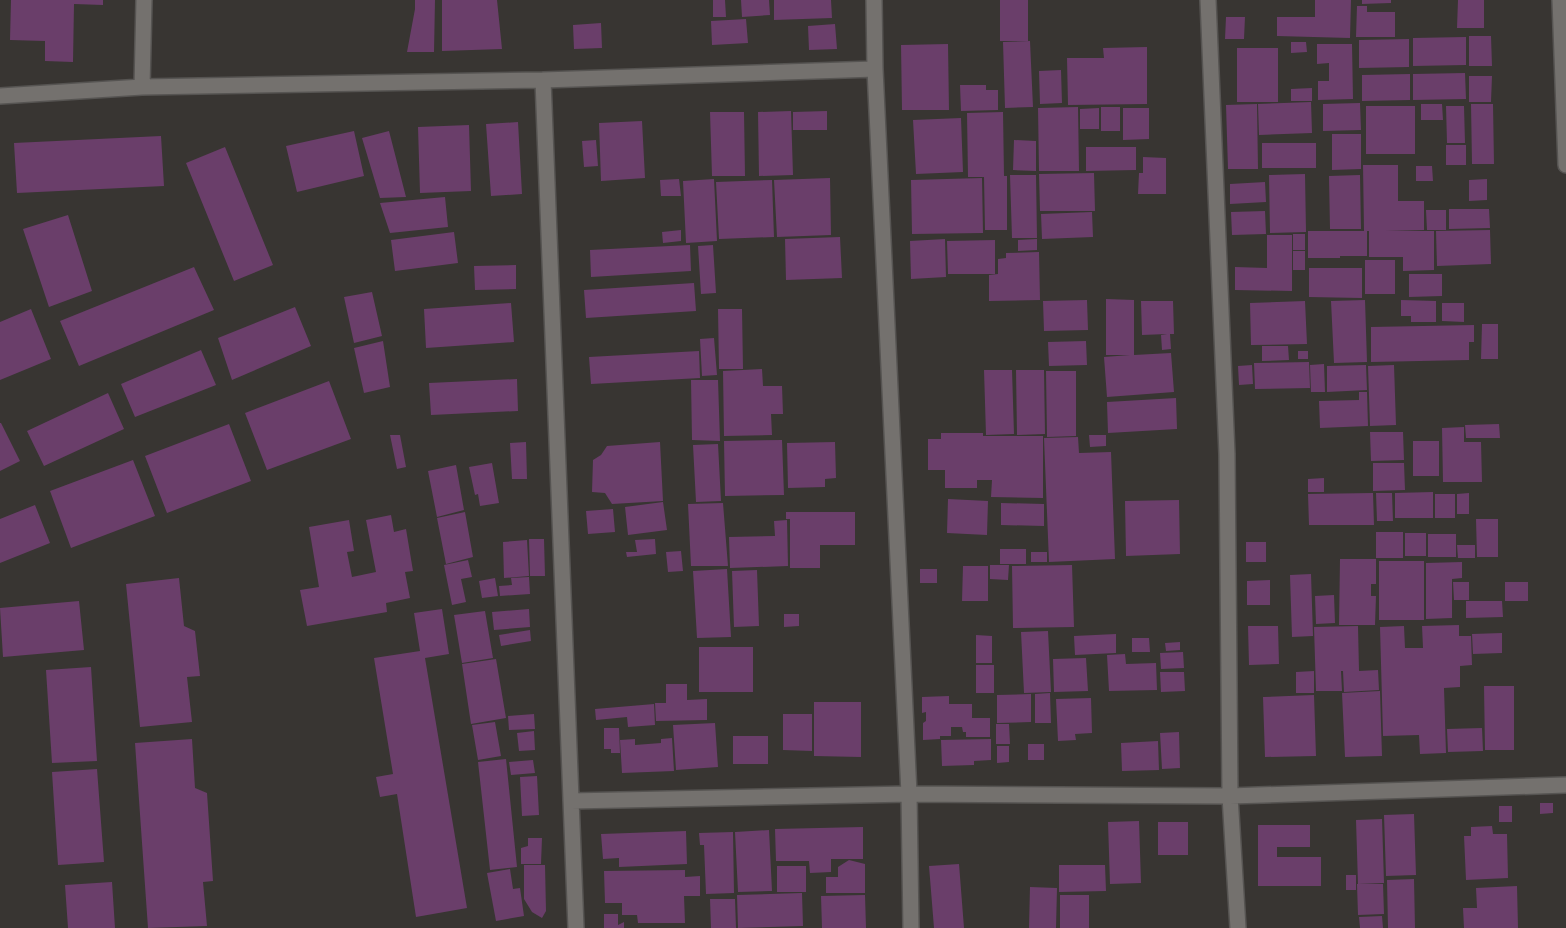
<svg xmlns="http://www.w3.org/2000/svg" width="1566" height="928" viewBox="0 0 1566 928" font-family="'Nunito Sans',sans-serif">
<rect width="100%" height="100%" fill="#383532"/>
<path fill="#6a3e6a" d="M11,0H103V5L74,4L73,62L45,61V41L10,40Z
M415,0H435L434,52H407L415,9Z
M442,0H497L502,49L442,51Z
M713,0H725L726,17H713Z
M741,0H769L770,15L742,17Z
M774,0H831L832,18L774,20Z
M1000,0H1028V41H1000Z
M1315,0H1351L1350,38L1277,36V17H1315Z
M1362,0H1391V3L1362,4Z
M1458,0H1484V28H1457Z
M1357,6H1367V12H1395V37H1356Z
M1226,17H1245L1244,39H1225Z
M746,19L748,43L712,45L711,21Z
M601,23L602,48L574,49L573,25Z
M835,24L837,49L809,50L808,26Z
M1469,36H1491L1492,66H1469Z
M1466,37V65L1413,66V38Z
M1409,39V67L1359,68V40Z
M1030,41L1033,107L1005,108L1003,42Z
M1291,42H1306L1307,52L1291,53Z
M948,44L949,110H902L901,45Z
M1317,44H1352L1353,99L1318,100V81H1329V63L1317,64Z
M1147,47V104L1068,105L1067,58H1104L1103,48Z
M1237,48H1278V102H1237Z
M1061,70L1062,103L1040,104L1039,71Z
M1465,73L1466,99L1413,100V74Z
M1410,74V100L1362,101V75Z
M1469,76H1492L1491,102H1469Z
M960,85H986V90H998V110L961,111Z
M1312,88V101H1291V89Z
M1311,102L1312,133L1259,135L1258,104Z
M1360,103L1361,130L1323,131V104Z
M1257,104L1258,169H1228L1226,105Z
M1421,104H1442L1443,120H1421Z
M1471,104H1493L1494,164H1472Z
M1366,106H1415V154H1366Z
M1446,106H1464L1465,143H1447Z
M1078,107L1079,171H1039L1038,108Z
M1101,107H1120V131H1101Z
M1099,108V129H1080V109Z
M1123,108H1149V139L1123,140Z
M791,111L793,175L759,176L758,112Z
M827,111V130H793V112Z
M710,112H744L745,176H712Z
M1003,112L1004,176H1007V230H985L984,177H968L967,113Z
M961,118L963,172L916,174L913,120Z
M642,121L645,178L601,181L599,123Z
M518,122L522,194L491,196L486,124Z
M469,125L471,191L420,193L418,127Z
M354,131L364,176L297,192L286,146Z
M389,131L406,197L380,198L362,138Z
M1332,134H1361V169L1332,170Z
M161,136L164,186L17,193L14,143Z
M596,140L598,166L584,167L582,141Z
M1014,140L1036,141V171L1013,170Z
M1262,143H1316V168H1262Z
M1446,145H1466V165H1446Z
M225,147L273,265L234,281L186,163Z
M1086,147H1136V170L1086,171Z
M1143,157L1166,158V194H1138L1139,173H1143Z
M1363,165H1398V201H1424V230L1386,231H1434V270L1403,271V257H1369V231H1367V256H1340V258H1308V231H1364Z
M1416,166H1432L1433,181H1416Z
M1094,173L1095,211H1040L1039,174Z
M1305,174L1306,232L1270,233L1269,175Z
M1010,175H1036L1037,238H1012Z
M1360,175L1361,229H1330L1329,176Z
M830,178L831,235L777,237L774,180Z
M982,178L983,233L912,234L911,180Z
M679,179L681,196H661L660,180Z
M714,179L717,241L686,243L683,181Z
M1487,179V200L1469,201V180Z
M772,180L774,237L719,239L716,182Z
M1265,182L1266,202L1230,204V184Z
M445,197L448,227L390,233L380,203Z
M1449,209H1489L1490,228L1449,229Z
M1426,210H1446V230H1427Z
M1265,211L1266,234L1232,235L1231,212Z
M1092,212L1093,237L1042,239L1041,214Z
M68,215L92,291L49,307L23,229Z
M681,230V241L663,243L662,232Z
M1490,230L1491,264L1437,266L1436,231Z
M454,232L458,263L395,271L391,240Z
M1293,234H1305V250H1293Z
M1267,235H1292V291L1235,290V267L1267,268Z
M840,237L842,278L786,280L785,239Z
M945,239L946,277L911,279L910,241Z
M1037,239V250L1018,251V240Z
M995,240V274H948L947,241Z
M690,245L691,271L591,277L590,250Z
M713,245L716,293L701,294L698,246Z
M1293,251H1305V270H1293Z
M1039,252L1040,300L989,301V275L998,274V259L1006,258V253Z
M1365,260H1395V294H1365Z
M516,265V289L475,290L474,266Z
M194,267L214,310L79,366L60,321Z
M1309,268H1362V298L1309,297Z
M1409,274H1442V296L1409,297Z
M694,283L696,311L586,318L584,290Z
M372,292L382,336L354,343L344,297Z
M1106,299L1134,300V355L1171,353L1174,392L1107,397L1104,357L1130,355H1106Z
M1087,300L1088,330L1044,331L1043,301Z
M1365,300L1367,362L1334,363L1331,301Z
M1401,300L1436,301V322H1411V316H1401Z
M1141,301H1173L1174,334H1170L1171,349L1162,350L1161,335L1167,334L1142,335Z
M1305,301L1307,344L1251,345L1250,303Z
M511,303L514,342L426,348L424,309Z
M1442,303H1464V322L1442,321Z
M295,307L311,346L232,380L218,338Z
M31,309L51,359L0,380V322Z
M718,309H742L743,369H719Z
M1482,324H1498V359H1481Z
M1474,325V342H1469V360L1371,362V327Z
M714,338L717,375L702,376L700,339Z
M383,341L390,387L364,393L354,348Z
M1086,341L1087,365L1049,366L1048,342Z
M1262,346H1288L1289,360L1262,361Z
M201,350L216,385L135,417L121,384Z
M699,351L700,378L591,384L589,357Z
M1298,351H1308V359H1298Z
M1309,362L1310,388L1255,389L1254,363Z
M1324,364L1325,392H1311L1310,365Z
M1252,365L1253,384L1239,385L1238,366Z
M1366,365L1367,390L1327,392V366Z
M1394,365L1396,425L1370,426L1368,366Z
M762,369L763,386H782L783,414H771L772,435L724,436L723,371Z
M984,370H1012L1014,434L986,435Z
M1016,370H1044L1045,434L1017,435Z
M1046,371H1076V436L1047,437Z
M517,379L518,411L431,415L429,383Z
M691,380H718L720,441L692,440Z
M329,381L351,439L267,470L245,413Z
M1359,392H1367L1368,426L1320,428L1319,401L1359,400Z
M108,393L124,429L44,466L27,431Z
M1176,398L1177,429L1108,433L1107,402Z
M0,423H1L20,461L0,471Z
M229,424L251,481L167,513L145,456Z
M1499,424L1500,438H1466L1465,425Z
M1464,427V442H1481L1482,482H1443L1442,428Z
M1370,432H1403L1404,460L1371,461Z
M941,433H983V436H1043V498L991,497L992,480H977V488H945V470H928V439H941Z
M390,435H400L406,467L397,469Z
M1089,435H1106V446L1090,447Z
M1078,437L1079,453L1111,452L1115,559L1049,562L1044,438Z
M782,440L784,495L725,496L724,441Z
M1413,441H1439V476H1413Z
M526,442L527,479H512L510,443Z
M660,442L663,501L612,504L605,493L592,492L593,460L601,455L607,446Z
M835,442L836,478L825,479V487L788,488L787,443Z
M718,444L721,501L696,502L693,445Z
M133,460L155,516L71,548L50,491Z
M492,463L499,503L480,506L478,494L475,495L469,467Z
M1373,463H1404L1405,490L1373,491Z
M456,465L464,510L437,517L428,471Z
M1324,478V492H1308V479Z
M1433,492V518H1395V493Z
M1373,493L1374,525H1309L1308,494Z
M1376,493H1392L1393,521H1377Z
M1469,493V514H1457V494Z
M1435,494H1455V518H1435Z
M948,499L988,501L987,535L947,533Z
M1179,500L1180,554L1126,556L1125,501Z
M663,502L667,530L628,535L625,507Z
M723,503L728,566H691L688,504Z
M1001,503L1044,504V526L1001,525Z
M35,505L50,543L0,563V519Z
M613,509L615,532L588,534L586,511Z
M465,512L473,557L446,564L437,518Z
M786,512H855V545H820V568H790V519H786Z
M391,515L394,532L406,529L413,571L405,572L410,598L386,603L387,612L307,626L300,590L319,587L309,527L349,520L354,551L347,552L352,577L376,572L366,520Z
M1476,519H1498V557H1477Z
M787,520L788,566L730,568L729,537L775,536L774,521Z
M1376,532H1403V558H1376Z
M1405,533H1426V556H1405Z
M1428,534H1456V557H1428Z
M529,539H544L545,576H530Z
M655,539L656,554L627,557L626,552H637L635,540Z
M527,540L529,576L504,578L503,542Z
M1246,542H1266V562H1246Z
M1457,545H1475V558H1458Z
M1000,549H1026V564H1000Z
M681,551L683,571L668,572L666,552Z
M1031,552H1047V562H1031Z
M1340,559H1376V584H1371V596H1376L1375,625H1339Z
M468,560L472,577L461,579L466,602L452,605L444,565Z
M1379,561H1424V620H1379Z
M1462,562V578L1452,579V618L1426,619V563Z
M990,565H1009L1008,580L990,579Z
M1072,565L1074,627L1013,628L1012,566Z
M963,566H988V601H962Z
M727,569L731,637L697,638L693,571Z
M920,569H937V583H920Z
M757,570L759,626L734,627L732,571Z
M1311,574L1313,636L1292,637L1290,575Z
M529,577L530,594L500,596L499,586L512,585L511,578Z
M179,578L184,626L195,631L200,676L187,677L192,722L140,727L126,584Z
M495,578L498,596L482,598L479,581Z
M1270,580V605H1247V581Z
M1453,582H1469V600H1454Z
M1505,582H1528V601H1505Z
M1334,595L1335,623L1316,624L1315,596Z
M79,601L84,650L3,657L0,608Z
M1466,601H1502L1503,617L1466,618Z
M442,609L449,654L425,658L467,908L416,917L397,794L380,797L376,777L393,774L374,658L420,651L414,613Z
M529,609L530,627L494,630L492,612Z
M485,611L493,658L462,663L454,615Z
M784,614H799V626L784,627Z
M1459,625V636H1471L1472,665L1460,666V687L1444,688L1446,753L1420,754L1419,735L1383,736L1380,627L1404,626L1405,648H1423L1422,626Z
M1248,626H1278L1279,664L1249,665Z
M1358,626L1359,671L1378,670L1379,690L1344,692L1343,671H1341L1342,691H1316L1314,627Z
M530,630L531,641L501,646L499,635Z
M1048,631L1051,692L1024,693L1021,632Z
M1502,633V653L1473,654L1472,634Z
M1116,634V653L1075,655L1074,636Z
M976,635L992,636V663H976Z
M1132,638H1149L1150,652H1132Z
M1180,642V650L1166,651L1165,643Z
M699,647H753V692H699Z
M1183,652L1184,668L1161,669L1160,653Z
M1125,654L1126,664L1156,663L1157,690L1109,691L1107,655Z
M1086,658L1088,691L1054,692L1053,659Z
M496,659L506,718L471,724L462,664Z
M976,665H994V693H976Z
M91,667L97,761L52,763L46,670Z
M1314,671V693H1296V672Z
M1160,672H1184L1185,691L1161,692Z
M666,684H687V700L707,699V720L656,721L655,703H666Z
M1484,686H1514V750H1485Z
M1380,691L1382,756L1345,757L1342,693Z
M1050,693L1051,723H1035V694Z
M1031,694V722L997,723V695Z
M1314,695L1316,756L1265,757L1263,697Z
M949,696V704H972V718H990V737H966V732H963L962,727H951V736H940V739L923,740V723L926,721V712L922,713V697Z
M1091,698L1092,733L1075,734L1076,740L1058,741L1056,699Z
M814,702H861V757L814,756Z
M654,704L655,725L628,727L627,717L596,720L595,709Z
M534,714L535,729L509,730L508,716Z
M783,714H812V751L783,750Z
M495,722L501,756L478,760L472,725Z
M715,723L718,767L676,770L673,725Z
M996,724H1009L1010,744H996Z
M604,728H619L620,753H611V749H604Z
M1482,728L1483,751L1448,752L1447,729Z
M534,731L535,750L519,751L517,733Z
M1179,732L1180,768L1162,769L1160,733Z
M733,736H768V764H733Z
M672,738L674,771L622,773L620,740L635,739V745L661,743V739Z
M192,739L195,788L207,793L213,881L203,882L207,926L148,928L135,743Z
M991,739V760L974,761V765L942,766L941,740Z
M1158,741L1159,770L1122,771L1121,743Z
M1028,744H1044V760H1028Z
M997,746H1009V762L997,763Z
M506,759L517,867L490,870L478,762Z
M533,760L535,773L511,775L509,762Z
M97,769L104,862L58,865L52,772Z
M537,776L539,815L522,816L520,777Z
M1540,803H1553V813L1540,814Z
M1499,806H1512V822H1499Z
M1414,814L1416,875L1386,876L1384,815Z
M1382,819L1384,883L1358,884L1356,820Z
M1139,821L1141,883L1110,884L1108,822Z
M1158,822H1188V855H1158Z
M1258,825H1310V847H1277V857H1321V886H1258Z
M1492,826L1493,834H1507L1508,878L1466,880L1464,836H1471V827Z
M863,827V859H831V872L810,873L809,861H776L775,829Z
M769,830L772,891L738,892L735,832Z
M686,831L687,864L619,867V858L603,859L601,834Z
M733,832L734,893L706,894L704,845H700L699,833Z
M528,838H542L541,864H521V848L528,846Z
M849,860L865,864V893H826V877H838V867Z
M959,864L964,928H934L929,866Z
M524,865H545L546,911L542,918L532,912L524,899Z
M1059,865H1105L1106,891L1059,892Z
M777,866H806V892H777Z
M510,869L513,889L520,888L524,916L496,921L487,873Z
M685,870V877L700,876V896H684L685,923H638L637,915H622V903H605L604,871Z
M1346,875H1356V890H1346Z
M1414,879L1415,928H1388L1387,880Z
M112,882L115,928H68L65,885Z
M1357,884H1383L1384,914L1358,915Z
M1517,886L1518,928H1464L1463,908H1477L1476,888Z
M1030,887L1057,888L1056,928H1029Z
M802,893L803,926L738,928L737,895Z
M865,895L866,928H822L821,896Z
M1060,895H1089V928H1060Z
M710,899H735L736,928H711Z
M604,914H618V925L624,922V928H604Z
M1382,916L1383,928H1360L1359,917Z"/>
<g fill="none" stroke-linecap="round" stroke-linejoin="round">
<g stroke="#565452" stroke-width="18">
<path id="street" d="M874,0L875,69L909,794L911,928
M1208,0L1227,454L1230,796L1238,928
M1560,0L1566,165
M543,80L576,928
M142,87L144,0
M0,96L142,87L543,80L875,69
M571,801L909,794L1230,796L1566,785"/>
</g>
<use href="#street" stroke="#74716e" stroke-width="15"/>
</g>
</svg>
